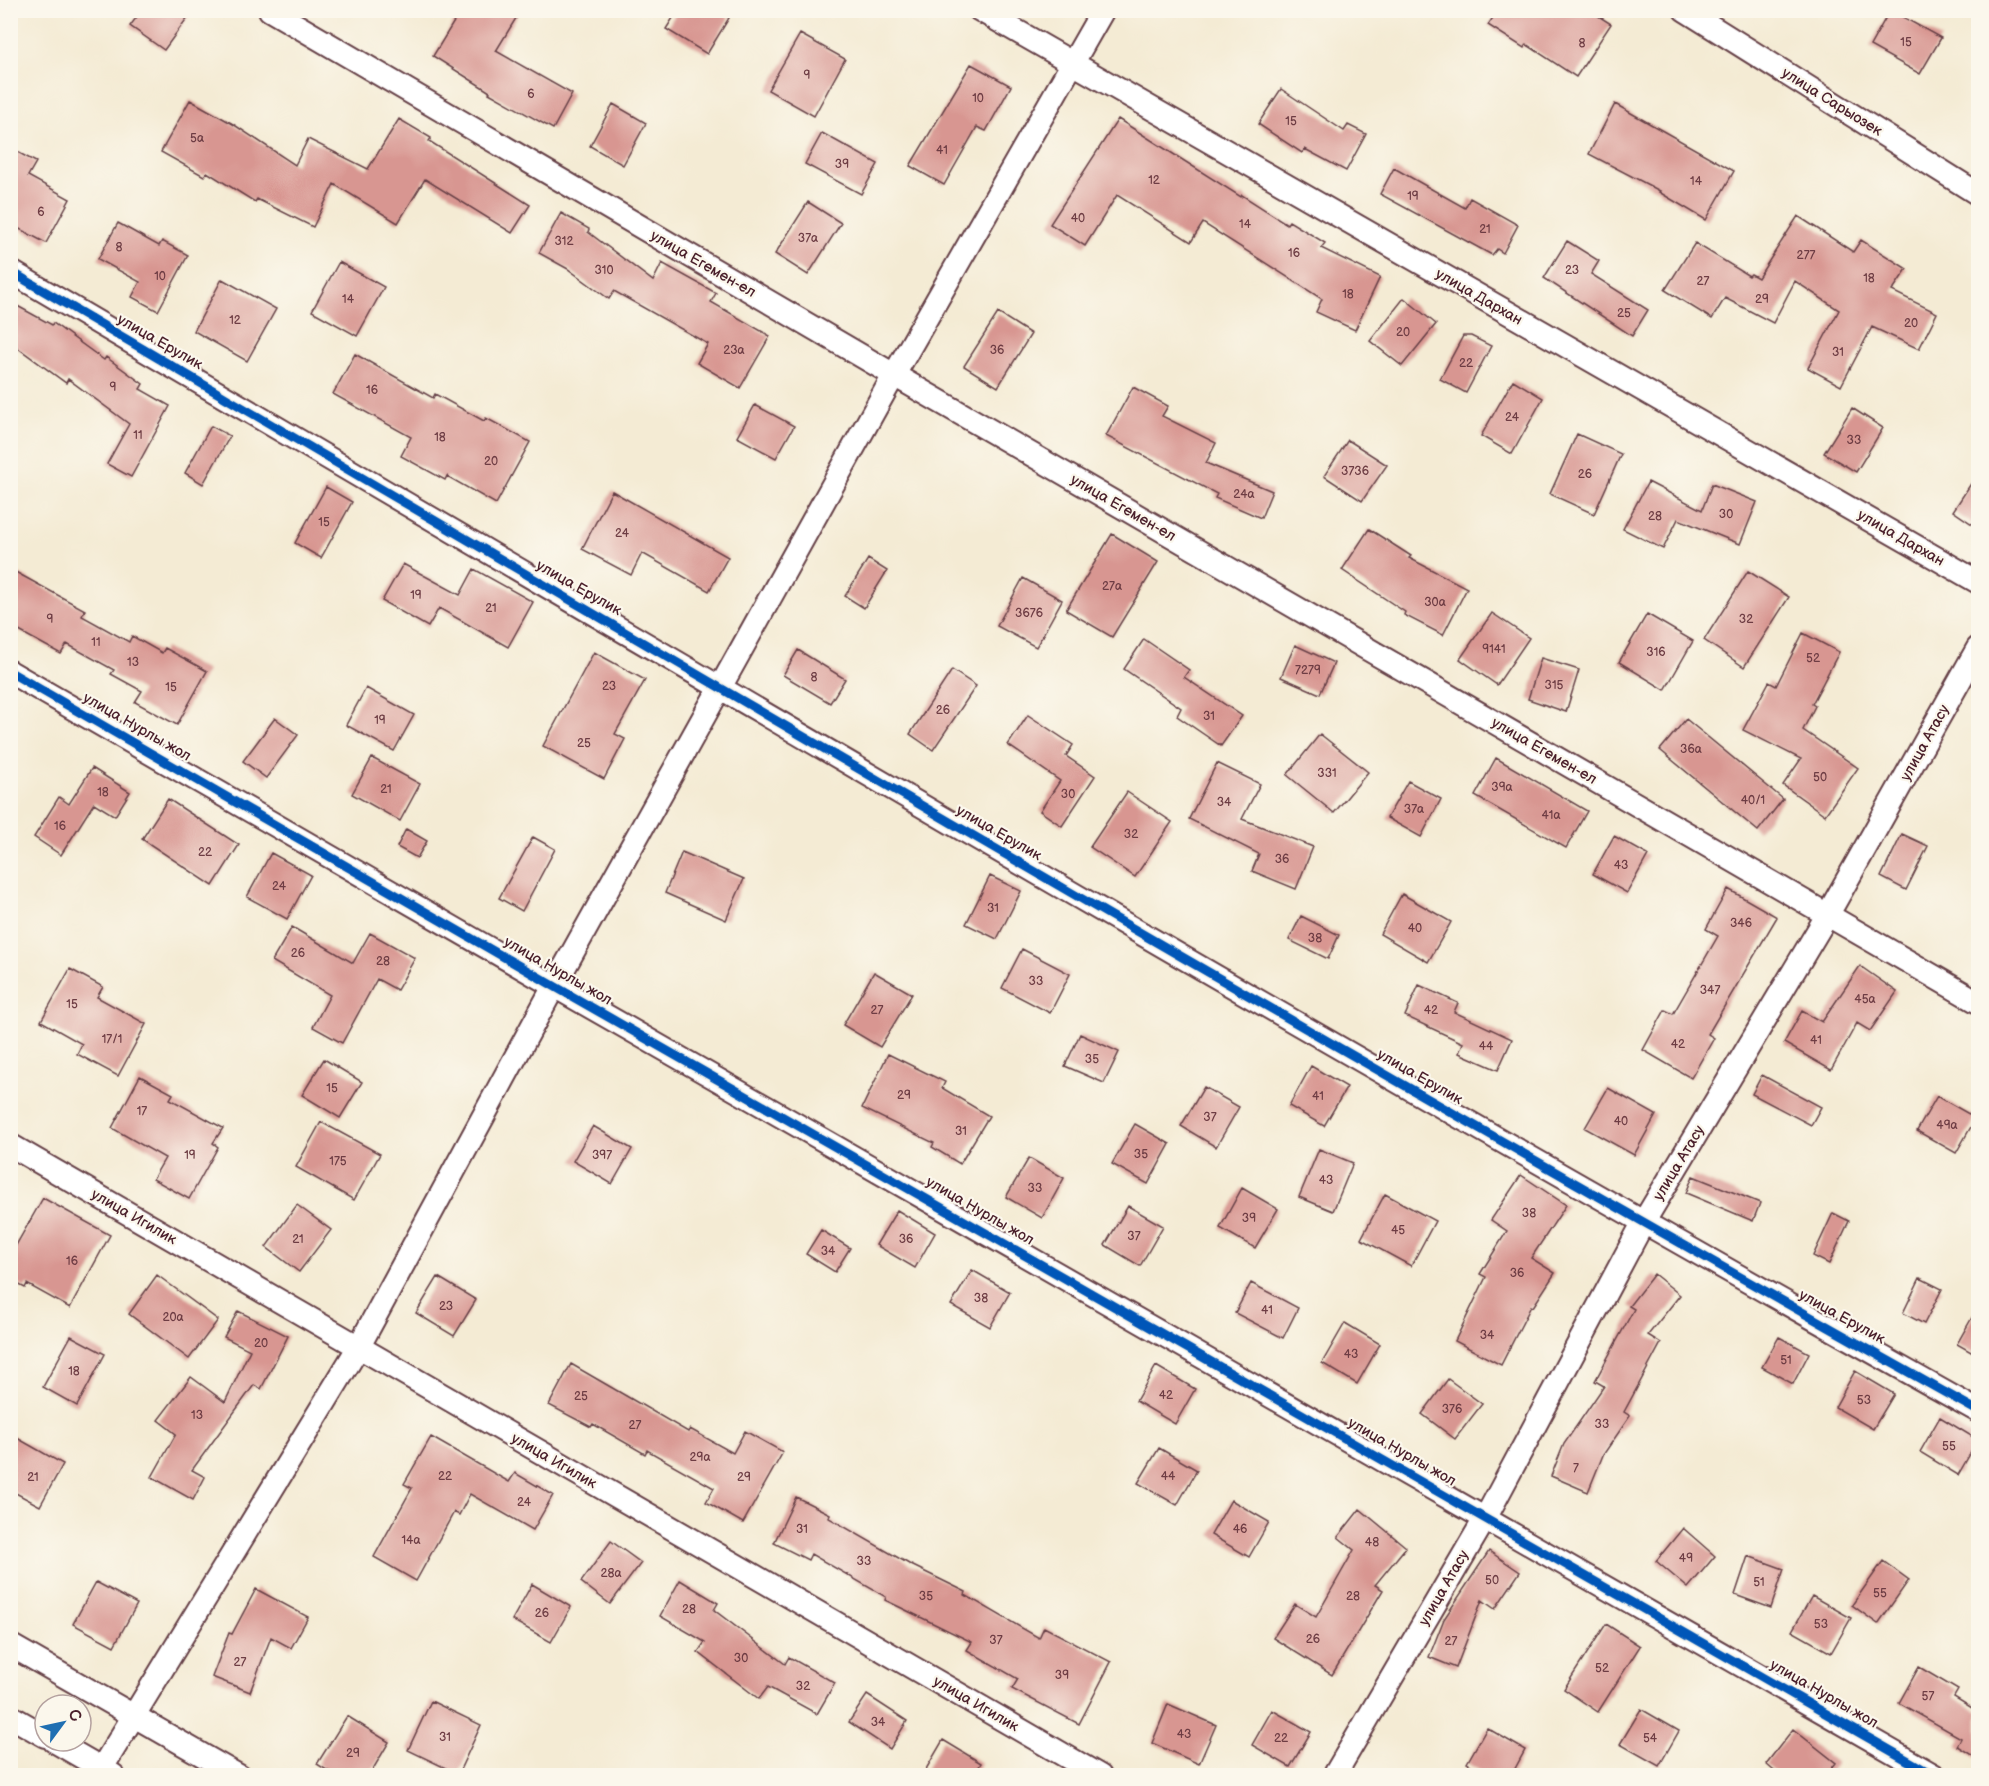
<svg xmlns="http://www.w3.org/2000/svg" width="1989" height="1786" viewBox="0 0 1989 1786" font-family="'Balsamiq Sans',sans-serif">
<rect width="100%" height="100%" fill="#fbf7ec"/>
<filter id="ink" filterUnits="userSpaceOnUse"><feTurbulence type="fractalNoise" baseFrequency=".0167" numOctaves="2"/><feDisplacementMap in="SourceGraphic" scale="12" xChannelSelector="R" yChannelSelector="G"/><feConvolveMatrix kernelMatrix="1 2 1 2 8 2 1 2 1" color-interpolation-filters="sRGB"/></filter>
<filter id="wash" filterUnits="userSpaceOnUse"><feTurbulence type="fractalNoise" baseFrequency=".008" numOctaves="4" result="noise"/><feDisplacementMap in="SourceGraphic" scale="24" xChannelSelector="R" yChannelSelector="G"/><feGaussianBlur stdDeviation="1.35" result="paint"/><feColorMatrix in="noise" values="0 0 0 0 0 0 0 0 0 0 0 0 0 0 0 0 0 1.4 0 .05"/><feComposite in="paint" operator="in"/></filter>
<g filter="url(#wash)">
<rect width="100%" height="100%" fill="#f4ebd4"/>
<g id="blocks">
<path fill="#d89691" d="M142,10H193L164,50L130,26Z
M461,10H521L496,51L572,94L553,129L489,93L490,92L433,56Z
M678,10H717L729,18L707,54L666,29Z
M1498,10H1589L1611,24L1576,77L1526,44L1524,48L1488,25Z
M1890,10L1941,38L1920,74L1870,46Z
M800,34L845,59L814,116L768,90Z
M971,64L1011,86L986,131L977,127L944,185L910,166Z
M1281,89L1344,131L1348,125L1366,134L1346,171L1305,149L1302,153L1258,124Z
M190,100L233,124L295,165L308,139L368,169L399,119L431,138L429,141L530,205L512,233L425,179L398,223L334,184L313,227L257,199L255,202L207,172L204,176L161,152Z
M613,104L646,123L623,165L590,146Z
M1615,104L1734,171L1706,220L1659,192L1660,191L1589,154Z
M1118,119L1241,197L1242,195L1287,224L1289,221L1325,243L1321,248L1380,277L1355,330L1316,312L1322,299L1203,223L1191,242L1117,195L1085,246L1050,224Z
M822,133L878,164L861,194L805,164Z
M10,148L36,162L28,176L70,199L46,243L10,224Z
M1394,168L1465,208L1470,198L1518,225L1503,253L1497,249L1492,255L1380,194Z
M808,202L841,223L808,275L775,254Z
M561,213L589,229L588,232L653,281L662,263L716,293L711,302L770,336L740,388L697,363L708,344L614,291L609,299L568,269L539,253Z
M1798,216L1853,252L1861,240L1907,269L1892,291L1937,313L1919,349L1872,327L1841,386L1808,368L1839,310L1795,281L1773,323L1725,298L1712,319L1665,290L1695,243L1749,276L1751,274L1758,278Z
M118,223L159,246L162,241L188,255L158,311L132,297L140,282L98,259Z
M1567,241L1599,261L1591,274L1648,310L1632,336L1544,278Z
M339,262L384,287L357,336L312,311Z
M222,279L276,309L247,361L194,331Z
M1404,298L1436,324L1402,366L1370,341Z
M10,302L52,325L53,323L104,360L106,357L143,384L140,389L170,406L131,477L107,464L129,424L68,379L66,383L10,342Z
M998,313L1031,334L998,387L964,366Z
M1463,336H1471L1491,346L1466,393L1440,379Z
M355,354L433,398L435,394L484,421L486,418L530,442L496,504L447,476L445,480L401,456L411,437L333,394Z
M1513,380L1543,398L1512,454L1481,436Z
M1133,387L1168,406L1162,416L1216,443L1206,463L1272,491L1261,518L1215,498L1217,494L1106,436Z
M755,405L794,426L776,458L737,437Z
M1852,408L1883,428L1856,472L1824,453Z
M211,426L230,436L203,484L185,473Z
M1577,434L1621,454L1594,514L1550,494Z
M1348,440L1387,465L1362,501L1324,476Z
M1978,473V528L1953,511Z
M1648,482L1702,510L1712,484L1757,502L1740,544L1678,519L1663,549L1623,529Z
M326,487L352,502L321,558L295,543Z
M612,491L728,557L709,591L642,553L631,575L582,549Z
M1369,529L1411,556L1409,558L1467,588L1443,635L1404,615L1405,612L1342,570Z
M1112,534L1158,562L1112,637L1066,610Z
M868,559L887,571L864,608L845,596Z
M403,564L460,595L474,569L533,602L508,647L439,608L428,627L382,601Z
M10,569L85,610L82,616L129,642L132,636L162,653L165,648L207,671L177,725L135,702L142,691L111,674L114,670L67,644L61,654L10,626Z
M1748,571L1789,597L1744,667L1704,640Z
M1023,578L1062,600L1036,647L997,626Z
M1492,613L1529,638L1497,685L1460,659Z
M1647,614L1693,641L1665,690L1619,662Z
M1803,633L1839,652L1812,704L1815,706L1803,730L1858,768L1825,815L1783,785L1801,759L1743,730L1769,682L1776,686Z
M1144,639L1189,670L1184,677L1242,716L1221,746L1177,716L1181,708L1124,669Z
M1295,645L1334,663L1320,694L1281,677Z
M798,650L845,679L830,703L783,675Z
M594,652L645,680L615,734L625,739L604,779L543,746Z
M1541,658L1579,670L1566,712L1528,699Z
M952,670L976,686L933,750L910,734Z
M366,688L414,715L394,751L346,725Z
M1028,715L1073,745L1066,756L1095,776L1062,826L1040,811L1060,781L1008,745Z
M275,718L298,735L266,778L243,761Z
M1686,719L1783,799L1758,831L1660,750Z
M1320,734L1368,772L1334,813L1287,775Z
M372,758L420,784L400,821L352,794Z
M1496,758L1587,811L1566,848L1475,796Z
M1217,763L1260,784L1242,819L1313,847L1296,889L1252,871L1259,854L1189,819Z
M92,768L130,792L115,816L94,803L61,855L34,837L59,797L69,804Z
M1408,781L1441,799L1421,837L1387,818Z
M1127,792L1172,822L1135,877L1090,847Z
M168,799L239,845L213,886L142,839Z
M406,829L427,841L417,858L397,847Z
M1902,834L1928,846L1906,890L1881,877Z
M1614,836L1648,855L1627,893L1593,874Z
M533,837L555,849L522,911L499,898Z
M682,852L744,879L726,920L665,893Z
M271,853L311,875L287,919L247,897Z
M990,876L1021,891L997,939L966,924Z
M1728,889L1777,917L1708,1034L1714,1038L1691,1078L1643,1050L1665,1010L1673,1014L1718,936L1706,929Z
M1402,894L1451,922L1428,962L1380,934Z
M1301,916L1339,935L1328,959L1289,940Z
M292,927L353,963L370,933L415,958L397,990L377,979L342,1043L313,1027L330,995L272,961Z
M1022,949L1070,974L1050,1013L1002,988Z
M1860,966L1897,992L1870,1031L1857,1023L1831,1070L1784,1043L1802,1011L1822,1022Z
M70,969L103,987L97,997L146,1024L118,1076L77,1054L82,1044L41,1021Z
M874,972L912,994L880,1047L843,1025Z
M1419,985L1458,1003L1454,1012L1512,1039L1498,1070L1459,1053L1463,1043L1405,1016Z
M1080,1034L1119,1052L1104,1083L1065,1066Z
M888,1054L945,1082L942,1088L989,1116L960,1164L932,1147L934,1143L862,1108Z
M324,1059L362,1082L340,1118L302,1095Z
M1311,1066L1347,1087L1324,1126L1289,1106Z
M1762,1075L1821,1107L1811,1125L1752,1094Z
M140,1076L173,1094L170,1099L223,1128L213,1143L218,1147L189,1199L153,1179L165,1158L112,1128Z
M1204,1087L1239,1107L1216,1147L1181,1126Z
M1608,1088L1656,1115L1634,1155L1585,1128Z
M1937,1096L1976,1118L1956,1153L1917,1131Z
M321,1122L380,1154L354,1200L296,1167Z
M1135,1124L1170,1144L1148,1184L1112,1164Z
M593,1126L632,1149L612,1184L573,1161Z
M1319,1149L1353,1163L1333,1211L1299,1197Z
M1029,1158L1064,1178L1042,1218L1006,1197Z
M1521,1175L1566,1205L1531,1258L1555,1273L1533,1307L1531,1306L1501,1365L1455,1341L1486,1277L1480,1274L1507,1231L1491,1220Z
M1693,1176L1760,1203L1753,1221L1686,1193Z
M1242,1188L1278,1209L1255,1248L1220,1228Z
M1385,1194L1435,1221L1411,1266L1361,1239Z
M43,1198L110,1235L70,1308L27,1284L25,1288L10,1280V1256Z
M297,1205L331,1230L299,1272L266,1247Z
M1128,1206L1163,1226L1140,1266L1105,1245Z
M897,1210L935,1233L915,1268L876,1245Z
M1833,1213L1849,1221L1829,1264L1813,1256Z
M821,1230L850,1248L835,1272L806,1254Z
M972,1270L1010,1292L990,1327L951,1305Z
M1654,1274L1680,1295L1648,1335L1661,1343L1624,1412L1630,1416L1603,1455L1588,1492L1551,1476L1564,1444L1604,1386L1595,1381L1634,1309L1629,1306Z
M157,1275L218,1320L189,1359L129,1314Z
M438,1277L476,1300L454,1336L416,1313Z
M1920,1278L1942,1289L1924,1324L1903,1313Z
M1251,1283L1298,1308L1283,1338L1235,1313Z
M1978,1307V1356L1957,1344Z
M238,1311L288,1336L261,1389L254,1385L192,1470L205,1477L193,1500L152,1477L176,1434L158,1420L191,1377L225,1402L250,1350L224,1337Z
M1345,1323L1380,1344L1357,1384L1322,1363Z
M71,1336L105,1354L77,1406L43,1387Z
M1779,1337L1809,1353L1793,1384L1762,1367Z
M571,1364L688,1432L690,1429L733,1453L745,1431L783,1452L743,1523L706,1502L714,1488L647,1450L645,1454L593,1424L591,1427L549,1405Z
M1156,1366L1195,1389L1175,1424L1136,1401Z
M1855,1371L1894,1394L1873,1429L1835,1407Z
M1448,1379L1482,1404L1455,1439L1422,1414Z
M1940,1417L1978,1440L1958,1475L1920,1452Z
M10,1434L63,1464L40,1506L10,1490Z
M431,1437L509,1482L515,1473L553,1495L533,1530L470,1494L459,1515L454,1512L416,1581L374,1557L412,1488L404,1484Z
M1159,1448L1197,1470L1177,1505L1138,1483Z
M796,1497L830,1514L829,1518L909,1564L966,1592L965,1595L1039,1638L1044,1627L1111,1662L1079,1724L1012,1689L1018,1679L967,1650L972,1642L885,1600L886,1597L811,1554L808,1560L774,1543Z
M1231,1500L1269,1522L1249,1557L1211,1535Z
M1360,1509L1406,1547L1375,1585L1383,1590L1332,1675L1273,1638L1295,1604L1316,1617L1354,1550L1338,1537Z
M1683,1528L1715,1556L1688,1588L1656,1561Z
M611,1541L641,1563L610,1604L581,1582Z
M1489,1551L1520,1572L1495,1609L1482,1600L1456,1668L1429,1657L1444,1619Z
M1748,1556L1784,1569L1771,1608L1735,1595Z
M1883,1561L1909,1580L1878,1624L1852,1605Z
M680,1580L718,1603L714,1610L785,1664L789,1657L835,1683L817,1714L768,1687L759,1699L698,1652L705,1642L660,1616Z
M96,1582L137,1604L114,1646L73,1624Z
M532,1584L571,1607L551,1642L512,1620Z
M256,1589L308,1617L291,1648L271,1637L250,1692L212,1677L229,1633L232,1634Z
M1812,1596L1851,1618L1831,1653L1792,1631Z
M1606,1624L1640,1646L1598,1712L1564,1689Z
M1919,1667L1958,1690L1954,1697L1977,1711L1978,1707V1759L1957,1746L1961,1738L1899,1703Z
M867,1695L907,1721L890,1749L849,1722Z
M431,1701L481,1725L458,1774L408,1750Z
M1168,1704L1216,1725L1199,1764L1152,1743Z
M1641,1709L1679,1731L1659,1766L1620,1744Z
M1272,1710L1311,1732L1290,1767L1252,1745Z
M347,1716L389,1742L369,1776H336L317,1764Z
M1487,1728L1525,1750L1511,1776H1488L1467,1763Z
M1793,1729L1836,1763L1826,1776H1780L1766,1764Z
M943,1740L981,1763L974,1776H922Z"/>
</g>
</g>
<g filter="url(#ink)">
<use href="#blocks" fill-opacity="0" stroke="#643e44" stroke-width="1.5"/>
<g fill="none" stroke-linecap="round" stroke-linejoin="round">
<g stroke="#643e44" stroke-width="26">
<path id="minor" d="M270,10L894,375L1978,1002
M980,10L1978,582
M1685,10L1978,194
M10,271C664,655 1317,1041 1978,1411
M10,672L554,986L1935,1776
M10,1145L1100,1776
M10,1645L239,1776
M10,1716L45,1736
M54,1741L113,1775
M97,1776L358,1348L554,986L894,375L1103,10
M1334,1776L1486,1517L1643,1223L1828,914L1978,648"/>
</g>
<use href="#minor" stroke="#fff" stroke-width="22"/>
<g stroke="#fbf7ec" stroke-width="13">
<path id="cycleway" d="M10,271C664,655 1317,1041 1978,1411
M10,672L554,986L1935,1776"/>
</g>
<use href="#cycleway" stroke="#0057b8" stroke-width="9"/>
</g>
</g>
<g text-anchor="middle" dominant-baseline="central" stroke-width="4.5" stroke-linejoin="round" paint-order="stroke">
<g font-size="12" fill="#6e3d44">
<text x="1906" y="42">15</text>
<text x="1582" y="43">8</text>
<text x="807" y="75">9</text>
<text x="531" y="94">6</text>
<text x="978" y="98">10</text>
<text x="1291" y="121">15</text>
<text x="197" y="138">5а</text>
<text x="942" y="150">41</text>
<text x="842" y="164">39</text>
<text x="1154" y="180">12</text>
<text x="1696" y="181">14</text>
<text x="1413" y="196">19</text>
<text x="41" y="212">6</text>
<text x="1078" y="218">40</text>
<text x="1245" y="224">14</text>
<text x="1485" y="229">21</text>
<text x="808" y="238">37а</text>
<text x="564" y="241">312</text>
<text x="119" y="247">8</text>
<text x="1294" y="253">16</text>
<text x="1806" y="255">277</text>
<text x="604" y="270">310</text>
<text x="1572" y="270">23</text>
<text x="160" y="276">10</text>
<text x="1869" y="278">18</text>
<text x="1703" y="281">27</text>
<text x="1348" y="294">18</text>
<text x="348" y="299">14</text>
<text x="1762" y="299">29</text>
<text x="1624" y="313">25</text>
<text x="235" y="320">12</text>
<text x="1911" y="323">20</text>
<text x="1403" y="332">20</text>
<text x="734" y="350">23а</text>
<text x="997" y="350">36</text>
<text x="1838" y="352">31</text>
<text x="1466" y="363">22</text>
<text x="113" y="387">9</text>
<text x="372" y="390">16</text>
<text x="1512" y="417">24</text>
<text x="138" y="435">11</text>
<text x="440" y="437">18</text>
<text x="1854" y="440">33</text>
<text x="491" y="461">20</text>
<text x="1355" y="471">3736</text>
<text x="1585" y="474">26</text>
<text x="1244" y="494">24а</text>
<text x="1726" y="514">30</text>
<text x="1655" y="516">28</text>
<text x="324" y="522">15</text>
<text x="622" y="533">24</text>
<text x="1112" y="586">27а</text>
<text x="416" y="595">19</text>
<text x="1435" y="602">30а</text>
<text x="491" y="608">21</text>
<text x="1029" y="613">3676</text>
<text x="50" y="619">9</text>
<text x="1746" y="619">32</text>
<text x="96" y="642">11</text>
<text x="1494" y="649">9141</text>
<text x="1656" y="652">316</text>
<text x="1813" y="658">52</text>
<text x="133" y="662">13</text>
<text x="1308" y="670">7279</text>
<text x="814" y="677">8</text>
<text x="1554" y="685">315</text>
<text x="609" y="686">23</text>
<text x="171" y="687">15</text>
<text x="943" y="710">26</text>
<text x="1209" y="716">31</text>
<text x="380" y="720">19</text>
<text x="584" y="743">25</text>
<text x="1691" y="749">36а</text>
<text x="1327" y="773">331</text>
<text x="1820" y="777">50</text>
<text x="1502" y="787">39а</text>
<text x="386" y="789">21</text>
<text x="103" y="792">18</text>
<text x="1068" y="794">30</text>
<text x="1753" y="800">40/1</text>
<text x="1224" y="802">34</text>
<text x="1414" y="809">37а</text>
<text x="1551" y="815">41а</text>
<text x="60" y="826">16</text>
<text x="1131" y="834">32</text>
<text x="205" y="852">22</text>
<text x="1282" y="859">36</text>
<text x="1621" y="865">43</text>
<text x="279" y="886">24</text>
<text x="993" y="908">31</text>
<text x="1741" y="923">346</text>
<text x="1415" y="928">40</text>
<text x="1315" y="938">38</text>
<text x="298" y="953">26</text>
<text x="383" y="961">28</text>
<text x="1036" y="981">33</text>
<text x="1710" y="990">347</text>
<text x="1865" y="999">45а</text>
<text x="72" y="1004">15</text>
<text x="877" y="1010">27</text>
<text x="1431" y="1010">42</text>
<text x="112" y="1039">17/1</text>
<text x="1816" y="1040">41</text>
<text x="1678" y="1044">42</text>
<text x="1486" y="1046">44</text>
<text x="1092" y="1059">35</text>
<text x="332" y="1088">15</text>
<text x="904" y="1095">29</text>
<text x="1318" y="1096">41</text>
<text x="142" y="1111">17</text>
<text x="1210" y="1117">37</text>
<text x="1621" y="1121">40</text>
<text x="1947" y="1125">49а</text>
<text x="961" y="1131">31</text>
<text x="1141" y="1154">35</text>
<text x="190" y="1155">19</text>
<text x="602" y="1155">397</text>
<text x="338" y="1161">175</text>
<text x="1326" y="1180">43</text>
<text x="1035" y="1188">33</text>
<text x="1529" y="1213">38</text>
<text x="1249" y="1218">39</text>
<text x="1398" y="1230">45</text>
<text x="1134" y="1236">37</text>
<text x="298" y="1239">21</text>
<text x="906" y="1239">36</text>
<text x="828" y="1251">34</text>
<text x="72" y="1261">16</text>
<text x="1517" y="1273">36</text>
<text x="981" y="1298">38</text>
<text x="446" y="1306">23</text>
<text x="1267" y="1310">41</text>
<text x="173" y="1317">20а</text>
<text x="1487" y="1335">34</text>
<text x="261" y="1343">20</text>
<text x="1351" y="1354">43</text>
<text x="1786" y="1360">51</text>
<text x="74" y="1371">18</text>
<text x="1166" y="1395">42</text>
<text x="581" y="1396">25</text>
<text x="1864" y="1400">53</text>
<text x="1452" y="1409">376</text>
<text x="197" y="1415">13</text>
<text x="1602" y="1424">33</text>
<text x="635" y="1425">27</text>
<text x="1949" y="1446">55</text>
<text x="700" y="1457">29а</text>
<text x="1576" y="1468">7</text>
<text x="445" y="1476">22</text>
<text x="1168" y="1476">44</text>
<text x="33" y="1477">21</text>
<text x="744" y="1477">29</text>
<text x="524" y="1502">24</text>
<text x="802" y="1529">31</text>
<text x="1240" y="1529">46</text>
<text x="411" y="1540">14а</text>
<text x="1372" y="1542">48</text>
<text x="1686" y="1558">49</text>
<text x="864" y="1561">33</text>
<text x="611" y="1573">28а</text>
<text x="1492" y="1580">50</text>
<text x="1759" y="1582">51</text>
<text x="1880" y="1593">55</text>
<text x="926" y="1596">35</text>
<text x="1353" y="1596">28</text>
<text x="689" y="1609">28</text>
<text x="542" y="1613">26</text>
<text x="1821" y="1624">53</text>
<text x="1313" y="1639">26</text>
<text x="996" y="1640">37</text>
<text x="1451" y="1641">27</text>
<text x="741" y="1658">30</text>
<text x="240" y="1662">27</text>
<text x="1602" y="1668">52</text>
<text x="1062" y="1675">39</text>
<text x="803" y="1686">32</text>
<text x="1928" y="1696">57</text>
<text x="878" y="1722">34</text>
<text x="1184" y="1734">43</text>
<text x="445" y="1737">31</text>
<text x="1281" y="1738">22</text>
<text x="1650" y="1738">54</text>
<text x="353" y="1753">29</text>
</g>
<g font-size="15" fill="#4a1f2b" stroke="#fbf7ec">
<text transform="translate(1832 102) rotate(32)">улица Сарыозек</text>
<text transform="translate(703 264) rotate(30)">улица Егемен-ел</text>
<text transform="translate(1479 297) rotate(30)">улица Дархан</text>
<text transform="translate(160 342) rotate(30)">улица Ерулик</text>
<text transform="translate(1123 508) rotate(30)">улица Егемен-ел</text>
<text transform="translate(1901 538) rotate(30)">улица Дархан</text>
<text transform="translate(579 588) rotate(30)">улица Ерулик</text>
<text transform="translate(137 727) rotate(30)">улица Нурлы жол</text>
<text transform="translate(1925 743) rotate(-61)">улица Атасу</text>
<text transform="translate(1544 751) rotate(30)">улица Егемен-ел</text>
<text transform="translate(999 833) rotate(30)">улица Ерулик</text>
<text transform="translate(558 971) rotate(30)">улица Нурлы жол</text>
<text transform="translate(1420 1077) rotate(30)">улица Ерулик</text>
<text transform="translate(1679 1163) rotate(-59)">улица Атасу</text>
<text transform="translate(980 1211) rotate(30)">улица Нурлы жол</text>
<text transform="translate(134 1217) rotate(30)">улица Игилик</text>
<text transform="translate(1842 1317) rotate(29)">улица Ерулик</text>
<text transform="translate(1402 1452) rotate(30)">улица Нурлы жол</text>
<text transform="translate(554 1461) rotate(30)">улица Игилик</text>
<text transform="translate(1444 1588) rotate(-60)">улица Атасу</text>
<text transform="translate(1824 1694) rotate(30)">улица Нурлы жол</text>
<text transform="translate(976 1704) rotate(30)">улица Игилик</text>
</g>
</g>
<rect width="1989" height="1786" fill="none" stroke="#fbf7ec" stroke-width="36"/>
<g transform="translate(63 1723) rotate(57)"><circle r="28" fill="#fbf7ec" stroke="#b4a19f" stroke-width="1.5"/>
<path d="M0-4.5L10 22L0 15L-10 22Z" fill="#1f6fb2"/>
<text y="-9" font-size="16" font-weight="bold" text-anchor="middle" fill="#4a1f2b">С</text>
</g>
</svg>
